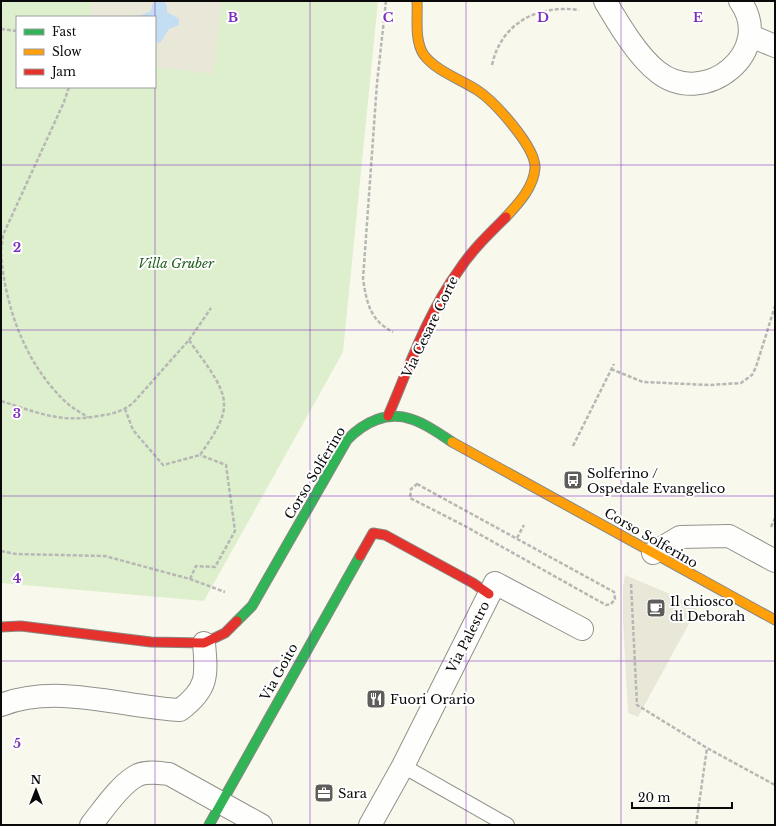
<svg xmlns="http://www.w3.org/2000/svg" width="776" height="826" viewBox="0 0 776 826" font-family="'Libre Baskerville',serif">
<rect width="100%" height="100%" fill="#f9f8ed"/>
<path fill="#deefcd" fill-rule="evenodd" d="M1,1H378L343,352L204,601L1,583ZM17,17H155V87H17Z"/>
<path fill="#e9e7d8" d="M92,1H222L213,74L155,67V17H90Z
M625,575L682,599L697,609L638,717L628,713L623,620V587Z"/>
<path fill="#c3ddf3" d="M155,1H164L167,6V12L179,19V25L169,29L160,43L155,42V17H137L151,11L152,5Z"/>
<g fill="none" stroke-linecap="round" stroke-linejoin="round">
<g stroke="#92918c" stroke-width="16">
<path id="lane" d="M403,766L507,825"/>
</g>
<g stroke="#92918c" stroke-width="24">
<path id="street" d="M605,1C618,23 638,57 658,72C705,109 776,51 740,1
M753,37L775,46
M653,553L680,537L729,536L775,561
M1,705C58,683 121,707 180,710C208,689 207,676 204,643
M91,825C103,810 121,783 138,775C148,771 159,773 169,774L261,825
M370,825L403,766L495,583L582,629"/>
</g>
<g stroke="#888883" stroke-width="11">
<path id="fast" d="M237,621L252,606L347,440C364,422 387,411 411,419C425,423 440,434 452,442
M209,825L360,556"/>
</g>
<g stroke="#888883" stroke-width="11">
<path id="slow" d="M417,1C418,17 414,41 424,55C436,71 460,79 477,90C494,101 536,147 535,168C534,187 518,204 506,217
M452,442L775,620"/>
</g>
<g stroke="#888883" stroke-width="11">
<path id="jam" d="M388,416C409,367 427,314 459,270C472,250 489,234 506,217
M360,556L373,533L385,535L473,583L489,594
M1,627L21,626L151,642L204,643L225,633L237,621"/>
</g>
<path stroke="#b7b7b5" stroke-width="2.5" stroke-dasharray="4 2" stroke-linecap="butt" d="M386,1L377,83L363,279C367,304 370,320 393,332
M1,29L17,31
M492,65C501,23 538,4 579,10
M1,251L3,235L64,102L69,87
M1,253C5,308 26,366 68,404C74,409 81,413 88,417
M189,340L211,308
M611,369L643,382L710,385L741,383L752,375L756,367L775,306
M1,401C39,413 59,423 99,416C113,414 123,411 133,403L189,340C200,357 225,385 224,405C224,423 209,441 200,455L163,465L133,430L125,409
M573,446L614,364
M417,484L614,592L615,599L611,604L606,605L463,525L410,498L411,489Z
M771,527L775,518
M517,538L524,525
M1,551L16,554L105,556L190,579L225,592
M190,579L196,566L215,567L235,531L226,465L200,455
M631,584L637,705L707,748L775,785
M696,825L707,748"/>
<use href="#lane" stroke="#fefefc" stroke-width="14"/>
<use href="#street" stroke="#fefefc" stroke-width="22"/>
<use href="#fast" stroke="#30b455" stroke-width="9"/>
<use href="#slow" stroke="#ff9f0a" stroke-width="9"/>
<use href="#jam" stroke="#e5322d" stroke-width="9"/>
</g>
<path fill="none" stroke="#7b2cbf" stroke-width="1" stroke-opacity="0.55" d="M155,1V825M310,1V825M466,1V825M621,1V825M1,165H775M1,330H775M1,496H775M1,661H775"/>
<defs>
<g id="bus-square" transform="scale(1)"><rect x="-9" y="-9" width="18" height="18" rx="4" fill="#5e5d59" stroke="#fff"/><path d="M-5-6H5V4H4V6H2V4H-2V6H-4V4H-5ZM-3.5-4V0h7V-4ZM-3.5 1.2v1.5H-2V1.2ZM2 1.2v1.5H3.5V1.2Z" fill="#fff"/></g>
<g id="cafe-square" transform="scale(1)"><rect x="-9" y="-9" width="18" height="18" rx="4" fill="#5e5d59" stroke="#fff"/><path d="M-5.5-4.5H6V0H3Q3 3.5 0 3.5H-2.5Q-5.5 3.5-5.5 0ZM3-3.2v2h1.7v-2ZM-6 4.5H4V6H-6Z" fill="#fff"/></g>
<g id="restaurant-square" transform="scale(1)"><rect x="-9" y="-9" width="18" height="18" rx="4" fill="#5e5d59" stroke="#fff"/><path d="M-5-6h1v4h1v-4h1v4h1v-4h1v5L-1.5 .5V6h-2V.5L-5-1ZM5-6V6H3V1.5H1.5Q1.5-4 5-6Z" fill="#fff"/></g>
<g id="office-square" transform="scale(1)"><rect x="-9" y="-9" width="18" height="18" rx="4" fill="#5e5d59" stroke="#fff"/><path d="M-6-3h4V-5.5h4V-3h4V5H-6ZM-1-4.5V-3h2v-1.5ZM-6 0V1H6V0Z" fill="#fff"/></g>
</defs>
<g fill-rule="evenodd">
<use href="#bus-square" x="573" y="480"/>
<use href="#cafe-square" x="656" y="608"/>
<use href="#restaurant-square" x="376" y="699"/>
<use href="#office-square" x="324" y="793"/>
</g>
<g text-anchor="middle" dominant-baseline="central" stroke-width="4" stroke-linejoin="round" paint-order="stroke">
<g font-size="13" font-style="italic" fill="#225f1c" stroke="#fff">
<text x="176" y="263">Villa Gruber</text>
</g>
<g font-size="13" fill="#0a0a0a" stroke="#fff">
<text transform="translate(430 327) rotate(-64)">Via Cesare Corte</text>
<text transform="translate(315 473) rotate(-59)">Corso Solferino</text>
<text transform="translate(651 538) rotate(30)">Corso Solferino</text>
<text transform="translate(468 637) rotate(-63)">Via Palestro</text>
<text transform="translate(279 672) rotate(-61)">Via Goito</text>
</g>
<g font-size="13" fill="#0a0a0a" stroke="#fff" text-anchor="start">
<text x="587" y="473">Solferino /<tspan x="587" dy="15">Ospedale Evangelico</tspan></text>
<text x="670" y="601">Il chiosco<tspan x="670" dy="15">di Deborah</tspan></text>
<text x="390" y="699">Fuori Orario</text>
<text x="338" y="793">Sara</text>
</g>
</g>
<g font-size="13" text-anchor="middle" font-weight="bold" fill="#7b2cbf" stroke="#fff" stroke-width="4" stroke-linejoin="round" paint-order="stroke">
<text x="233" y="22">B</text>
<text x="388" y="22">C</text>
<text x="543" y="22">D</text>
<text x="698" y="22">E</text>
<text x="17" y="252">2</text>
<text x="17" y="418">3</text>
<text x="17" y="583">4</text>
<text x="17" y="748">5</text>
</g>
<rect width="776" height="826" fill="none" stroke="#0a0a0a" stroke-width="4"/>
<rect x="16" y="16" width="140" height="72" fill="#ffffff" stroke="#9d9d9d"/>
<rect x="24" y="29" width="20" height="6" fill="#30b455" stroke="#9d9d9d"/>
<text x="52" y="36" font-size="12" fill="#0a0a0a">Fast</text>
<rect x="24" y="49" width="20" height="6" fill="#ff9f0a" stroke="#9d9d9d"/>
<text x="52" y="56" font-size="12" fill="#0a0a0a">Slow</text>
<rect x="24" y="69" width="20" height="6" fill="#e5322d" stroke="#9d9d9d"/>
<text x="52" y="76" font-size="12" fill="#0a0a0a">Jam</text>
<g transform="translate(36 790)" stroke="#ffffff" stroke-width="3" paint-order="stroke">
<path d="M0-3L7 15L0 10L-7 15Z" fill="#0a0a0a"/>
<text y="-6" font-size="11" font-weight="bold" text-anchor="middle" fill="#0a0a0a">N</text>
</g>
<path d="M632 802v6h100v-6" fill="none" stroke="#0a0a0a" stroke-width="2"/>
<text x="638" y="802" font-size="12" fill="#0a0a0a" stroke="#ffffff" stroke-width="3" paint-order="stroke">20 m</text>
</svg>
